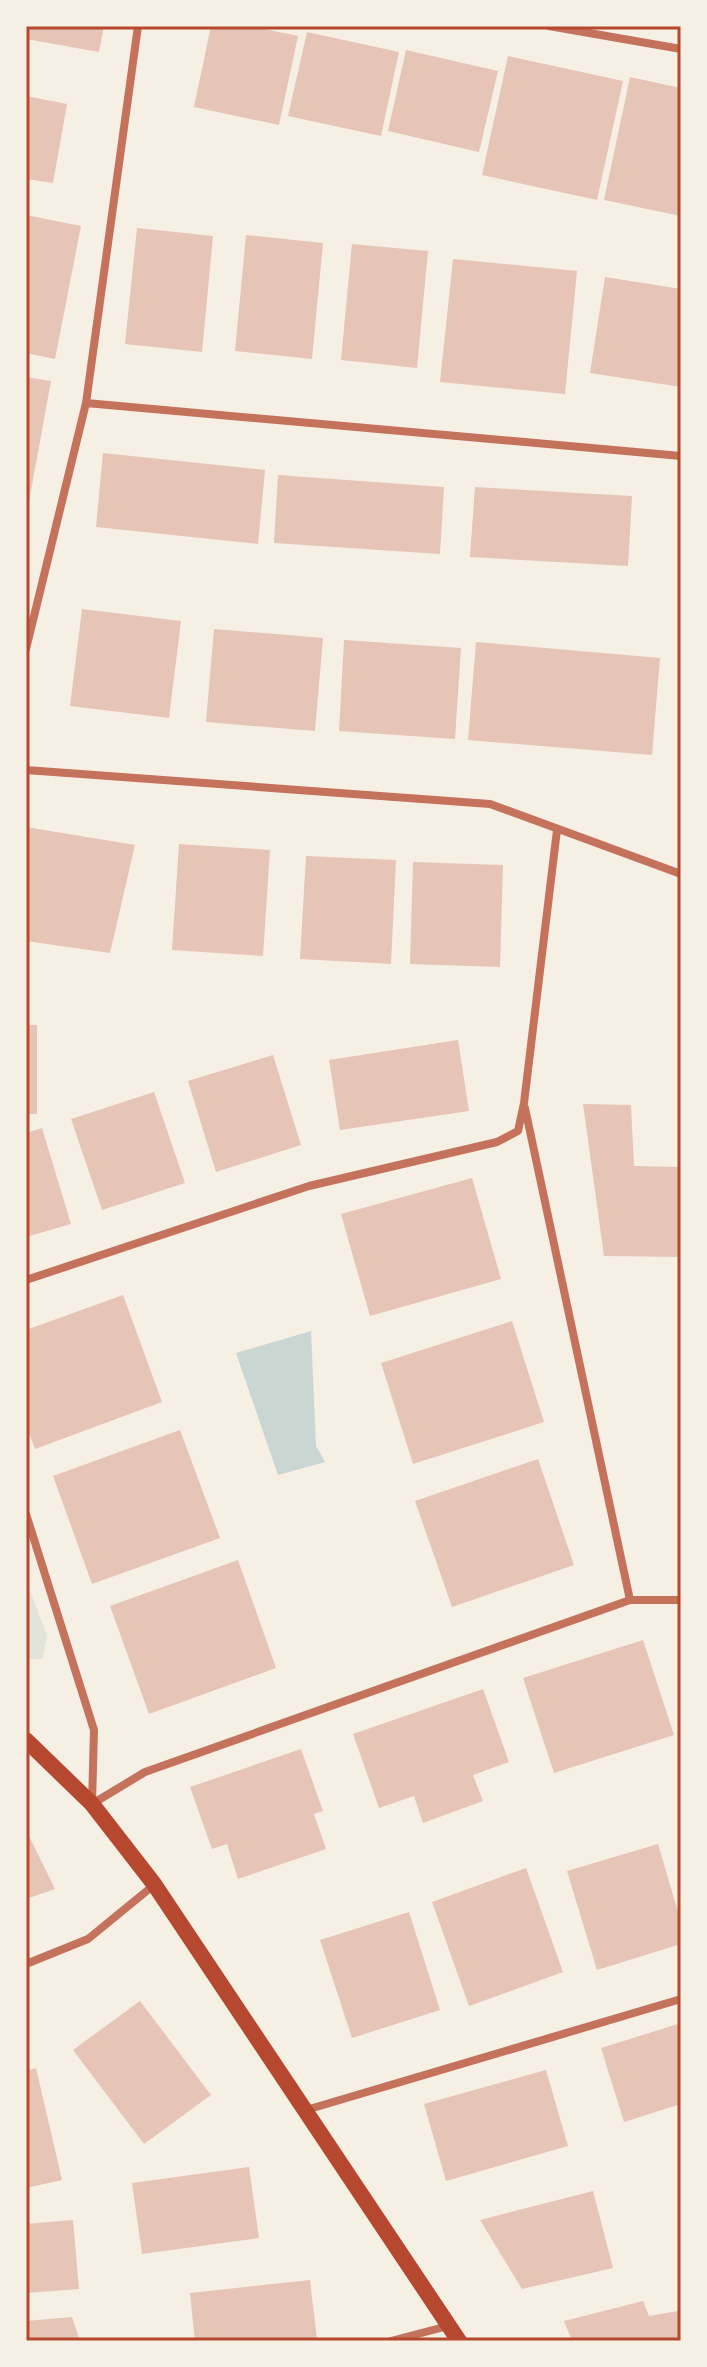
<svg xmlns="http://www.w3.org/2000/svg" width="707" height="2367" viewBox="0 0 707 2367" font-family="Commissioner,sans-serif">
<rect width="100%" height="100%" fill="#f6efe4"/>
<path fill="#e2e4dc" d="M26,1580L47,1635L43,1659H26Z"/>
<path fill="#c9d6d2" d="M311,1331L316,1446L325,1462L278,1475L236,1353Z"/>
<path fill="#e6c5b7" d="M26,26H104L99,52L26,39Z
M211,26H251L298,36L279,125L194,107Z
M307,32L399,52L381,136L288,116Z
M406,50L498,71L479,152L388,131Z
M508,56L623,81L597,200L482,175Z
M630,77L681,88V216L604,200Z
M26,96L67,104L53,183L26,179Z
M26,215L81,226L55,359L26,353Z
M137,228L213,236L202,352L125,344Z
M246,235L323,243L312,359L235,351Z
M352,244L428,251L417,368L341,360Z
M453,259L577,271L565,394L440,382Z
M605,277L681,289V387L590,373Z
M26,377L51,381L28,507H26Z
M103,453L265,470L258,544L96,527Z
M278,475L444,487L440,554L274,543Z
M475,487L632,496L628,566L470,557Z
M82,609L181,621L169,718L70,706Z
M214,629L323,638L315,731L206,722Z
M344,640L461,648L455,739L339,731Z
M476,642L660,658L652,755L468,740Z
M26,827L135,845L110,953L26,941Z
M179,844L270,850L263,956L172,950Z
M306,856L396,860L391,964L300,959Z
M413,862L503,865L500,967L410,964Z
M26,1025H37V1114H26Z
M458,1040L469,1111L340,1130L329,1060Z
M273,1055L301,1145L216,1172L188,1081Z
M154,1092L185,1183L102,1210L71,1119Z
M583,1104L631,1105L634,1166L681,1167V1257L604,1256Z
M42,1128L71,1224L26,1237V1133Z
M472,1178L501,1279L370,1316L341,1214Z
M123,1295L162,1402L35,1449L26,1425V1330Z
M512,1321L544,1422L413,1464L381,1363Z
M180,1430L220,1538L92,1584L53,1476Z
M538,1459L574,1565L452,1607L415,1501Z
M238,1560L276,1668L149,1714L110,1606Z
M643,1640L674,1735L554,1773L523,1678Z
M483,1689L509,1762L473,1775L483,1801L423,1823L414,1796L379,1808L353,1734Z
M301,1749L323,1811L314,1814L326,1849L238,1879L227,1844L212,1849L190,1787Z
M26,1830L55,1889L26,1899Z
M658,1844L681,1922V1944L597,1970L567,1871Z
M526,1868L563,1972L469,2006L432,1902Z
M409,1912L440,2010L352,2038L320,1940Z
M140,2001L211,2095L144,2144L73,2050Z
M681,2023V2104L624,2122L601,2048Z
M36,2068L62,2180L26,2188V2071Z
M546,2070L568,2146L446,2181L424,2104Z
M249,2167L259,2238L142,2254L132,2183Z
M593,2191L613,2268L522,2289L480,2220Z
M73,2220L79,2289L26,2293V2224Z
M310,2280L317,2339L294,2341H195L190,2293Z
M643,2301L649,2316L678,2311L681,2341H572L564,2321Z
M72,2317L80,2341H26V2321Z"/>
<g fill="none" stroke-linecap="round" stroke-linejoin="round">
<path stroke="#c5725c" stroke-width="8" d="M549,26L681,49
M86,403L681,456
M26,649L86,403L138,26
M26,770L490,804L681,874
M525,1108L630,1600
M26,1280L309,1186L497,1142L518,1131L524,1103L557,830
M26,1514L94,1730L92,1804
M92,1804L145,1772L630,1600H681
M26,1964L88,1939L154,1885
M306,2110L681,1999
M391,2341L448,2326"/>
<path stroke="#b5482f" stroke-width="16" d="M26,1740L92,1804L154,1884L459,2341"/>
</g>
<rect width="707" height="2367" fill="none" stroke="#f6efe4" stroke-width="56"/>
<rect x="28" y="28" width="651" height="2311" fill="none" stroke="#b5482f" stroke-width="3"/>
</svg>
